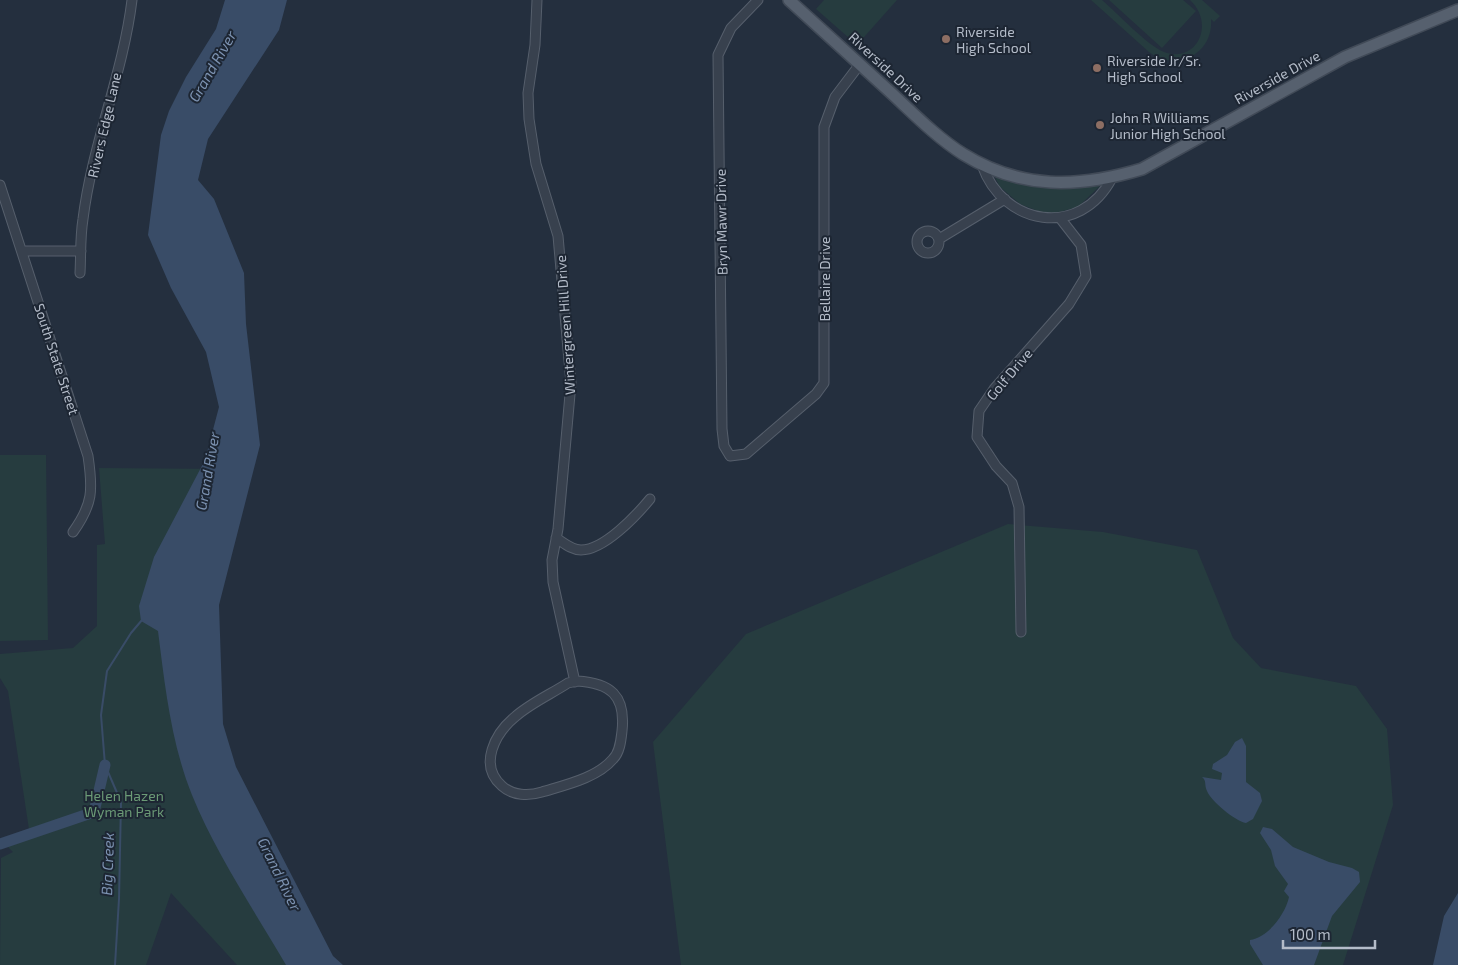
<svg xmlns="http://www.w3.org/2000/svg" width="1458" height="965" viewBox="0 0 1458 965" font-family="'Exo 2',sans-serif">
<rect width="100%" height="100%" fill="#242f3e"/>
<path fill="#263c3f" d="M824,0H897L857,45L816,9Z
M1091,0H1102C1117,13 1148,46 1164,52C1198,64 1215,23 1190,0H1202L1220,16L1214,22L1211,19C1214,54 1176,73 1149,52Z
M1109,0H1183L1196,11L1162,48Z
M993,173L1102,184L1078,207L1048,215L1020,204L1000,187Z
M0,455H46L48,640L0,641Z
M99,468L222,469L202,685L316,965H237L171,893L146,965H0L1,858L13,852L7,846L30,836L8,691L0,678V654L73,648L97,626V545L105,544Z
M1008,524L1103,532L1197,550L1233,638L1261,668L1356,686L1387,729L1393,805L1343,965H681L653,742L746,634Z"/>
<path fill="#394c67" d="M225,0H287L279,30L208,139L198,180L214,199L244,273L246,324L260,445L219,605L223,724L236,767L333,956L343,965H286C254,910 216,854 192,795C171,743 165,686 158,631L141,621L139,606L154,557L205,460L219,407L206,352L171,288L148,235L161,135L169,111L186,77L216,29Z
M1242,738L1246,746V782L1260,793L1262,801L1253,819L1246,823C1235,821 1211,801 1207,791C1204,785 1207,781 1202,777L1221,780L1222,773L1212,769L1213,764L1227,755L1235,742Z
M1263,827L1272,829L1293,847L1329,862L1352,868L1359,872L1360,882L1332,916L1314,965H1263L1250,944V940C1268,937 1285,915 1289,897L1284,891L1288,884L1275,866L1271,850L1260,833Z
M1458,893V965H1433L1444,916Z"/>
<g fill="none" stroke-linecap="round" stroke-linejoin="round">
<path stroke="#394c67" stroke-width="2" d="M115,965L119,899L121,802L105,765L101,715L107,671L131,633L142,620"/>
<path stroke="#394c67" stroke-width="11" d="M0,844L94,812L105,765"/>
<g stroke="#565f6c" stroke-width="11">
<path id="minor" d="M537,0L535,45L528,93L529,119L536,164L558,236L571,383L558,529L552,560L553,582L575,682
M758,0L731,28L718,55L722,429L724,446L730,456L746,454L816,394L824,383V127L835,97L860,64
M982,165C1003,226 1080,239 1112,178
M0,185L88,456C93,490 93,504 73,532
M917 242a11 11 0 1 1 22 0a11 11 0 1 1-22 0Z
M939,239L1005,199
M22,251H81
M80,273C81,255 80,237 83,219C92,145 123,74 132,0
M556,538C563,542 571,550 581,550C604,550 636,516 650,499
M1021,632L1019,507L1012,483L996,466L977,437L979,411L994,389L1069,304L1086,276L1081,245L1060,218
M577,681C610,683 626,695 622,731C621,740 620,752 613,759C597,778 565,785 542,792C529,796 513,796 502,786C478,765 495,733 516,716C531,703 551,694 568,683Z"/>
</g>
<g stroke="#414a57" stroke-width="14">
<path id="major" d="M789,0C822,30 855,60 888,90C912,112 936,137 963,154C1021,190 1079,188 1142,169L1345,57L1458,10"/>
</g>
<use href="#minor" stroke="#38414e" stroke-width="9"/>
<use href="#major" stroke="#56606e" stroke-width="11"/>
</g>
<g fill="#8d6e63" stroke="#1d2633" stroke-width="2">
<circle cx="946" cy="39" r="5"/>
<circle cx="1097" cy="68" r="5"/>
<circle cx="1100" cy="125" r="5"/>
</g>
<g text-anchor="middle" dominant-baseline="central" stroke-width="4" stroke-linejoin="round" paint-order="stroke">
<g font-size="14" fill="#b4bcc9" stroke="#1d2633" text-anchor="start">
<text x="956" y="31">Riverside<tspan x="956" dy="16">High School</tspan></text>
<text x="1107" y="60">Riverside Jr/Sr.<tspan x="1107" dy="16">High School</tspan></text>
<text x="1110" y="117">John R Williams<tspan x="1110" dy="16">Junior High School</tspan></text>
</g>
<g font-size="14" fill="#b4bcc9" stroke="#1d2633">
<text transform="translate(886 67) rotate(43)">Riverside Drive</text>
<text transform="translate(1277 77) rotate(-29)">Riverside Drive</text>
<text transform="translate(104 125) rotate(-77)">Rivers Edge Lane</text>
<text transform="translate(721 222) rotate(-91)">Bryn Mawr Drive</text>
<text transform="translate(824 279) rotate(-90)">Bellaire Drive</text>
<text transform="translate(565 325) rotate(-94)">Wintergreen Hill Drive</text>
<text transform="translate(57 359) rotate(72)">South State Street</text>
<text transform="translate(1009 374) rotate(-50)">Golf Drive</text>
</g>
<g font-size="14" fill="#6b9a76" stroke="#1d2633">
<text x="124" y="795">Helen Hazen<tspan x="124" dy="16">Wyman Park</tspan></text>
</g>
<g font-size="15" font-style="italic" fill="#7c92b1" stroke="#1d2633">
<text transform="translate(212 66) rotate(-60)">Grand River</text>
<text transform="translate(207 471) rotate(-80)">Grand River</text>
<text transform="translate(107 864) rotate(-88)">Big Creek</text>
<text transform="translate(280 874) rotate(64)">Grand River</text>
</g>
</g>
<path d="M1283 940v8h92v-8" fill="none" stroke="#b4bcc9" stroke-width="2.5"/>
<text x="1290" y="940" font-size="15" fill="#b4bcc9" stroke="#1d2633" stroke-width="4" paint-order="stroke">100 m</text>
</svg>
